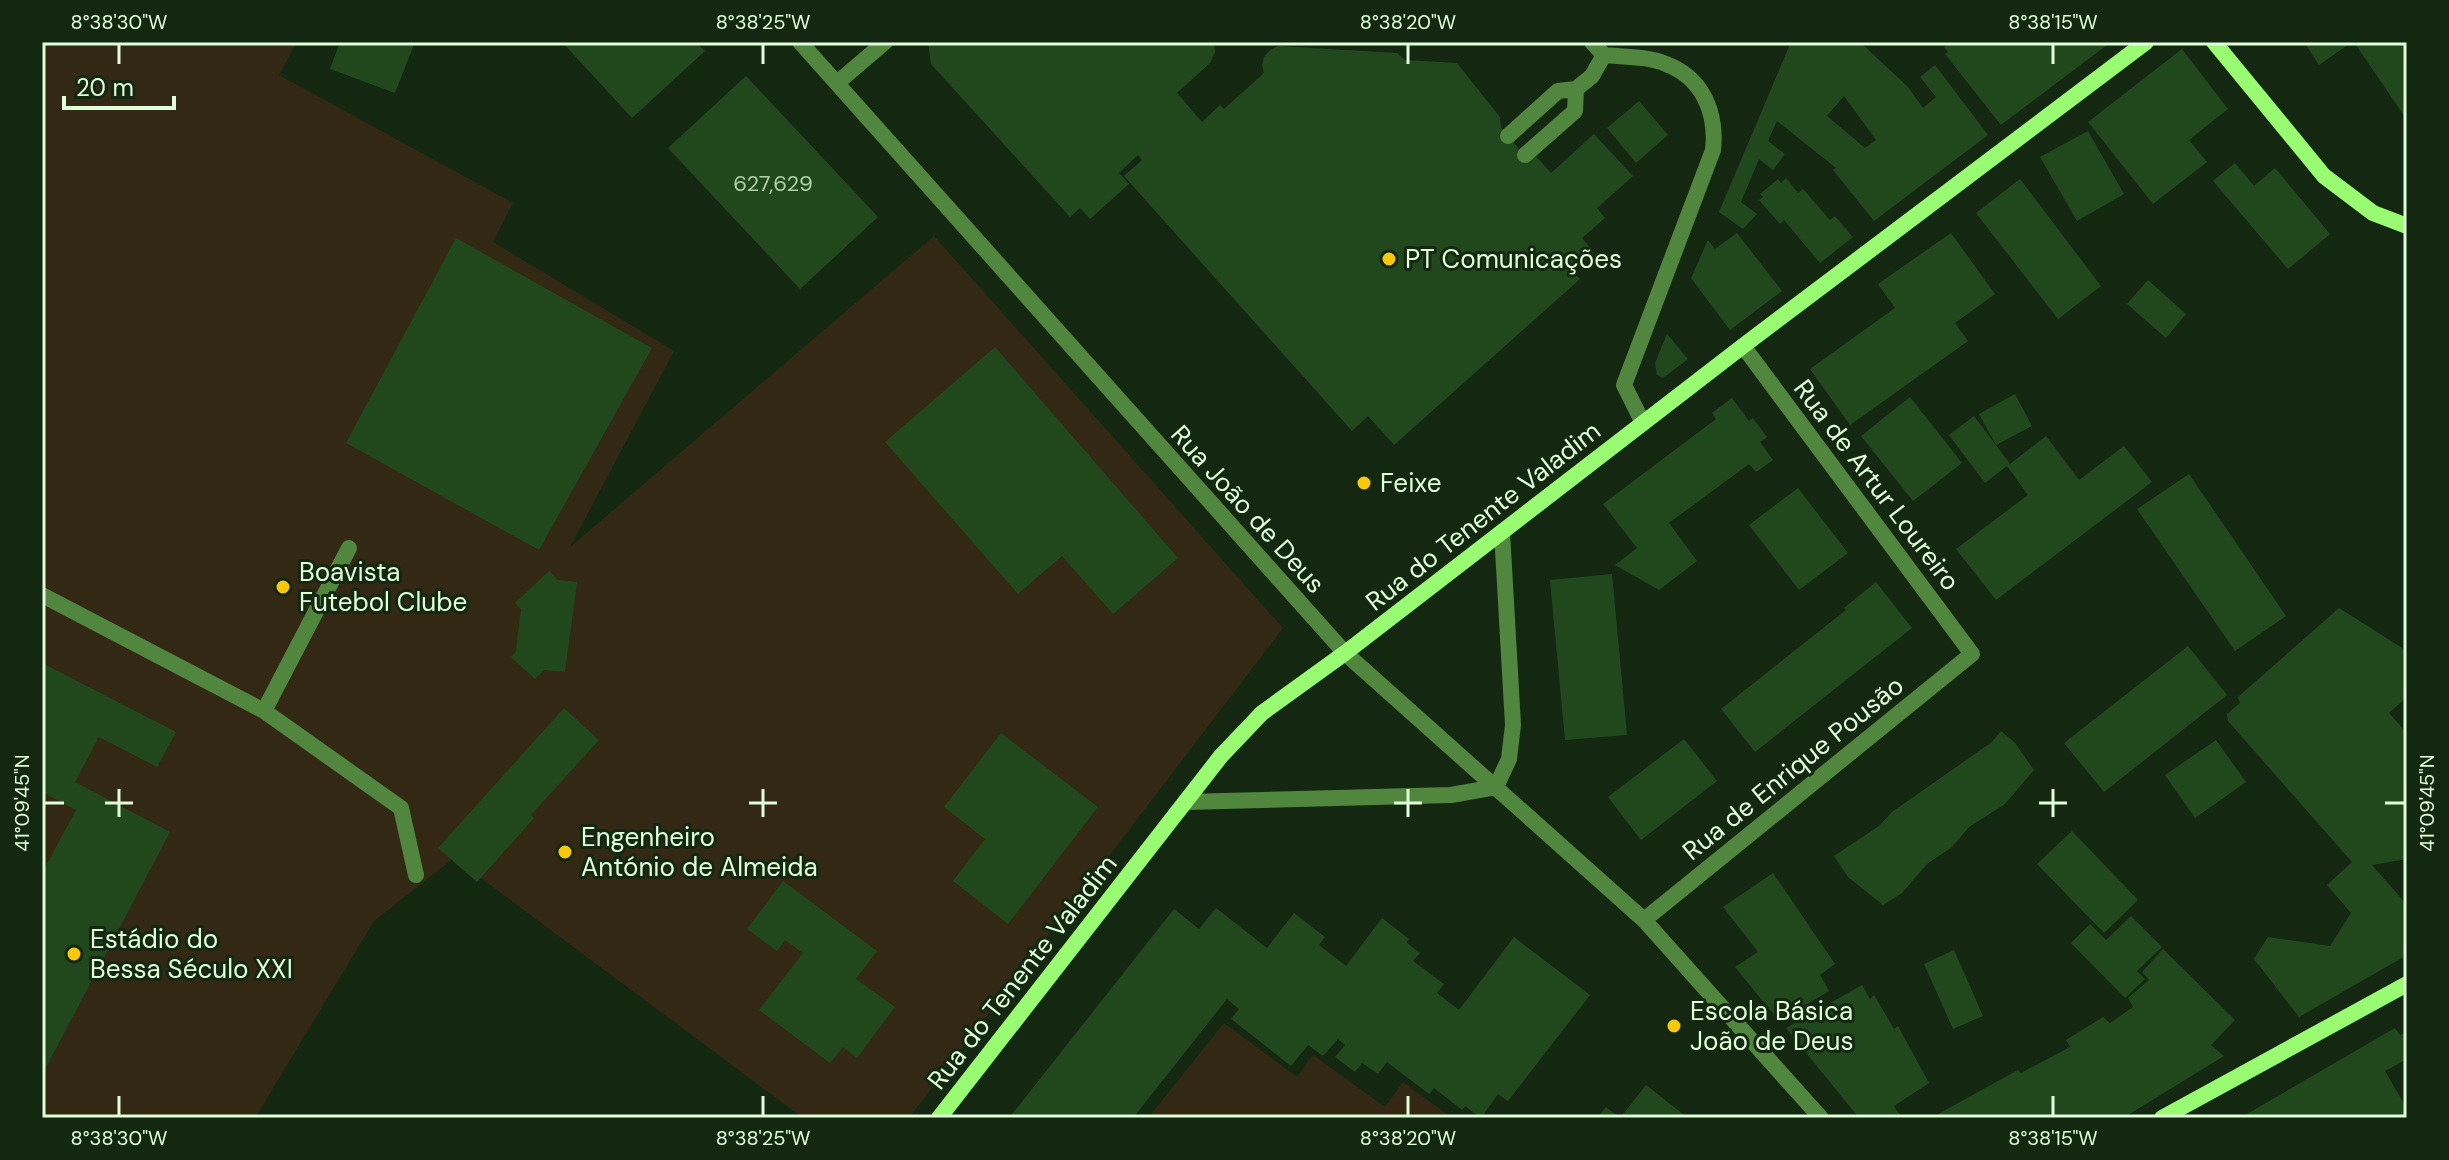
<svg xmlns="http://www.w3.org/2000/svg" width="2449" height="1160" viewBox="0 0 2449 1160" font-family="'DM Sans',sans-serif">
<rect width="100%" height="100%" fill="#142811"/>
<path fill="#322814" d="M42,42H297L279,75L513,203L493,242L674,351L570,547L934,236L1283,628L909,1118H803L454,858L374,921L255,1118H42Z
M1224,1023L1297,1077L1313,1055L1385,1107L1403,1082L1452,1118H1148Z"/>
<path fill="#21481d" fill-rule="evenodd" d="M340,42H415L395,93L330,69Z
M562,42H696L705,51L632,118Z
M928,42H1214L1215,52L1210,63L1177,93L1202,122L1220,105L1224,109L1264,73L1262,65L1264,57L1270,50L1278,46L1397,53L1405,60L1457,63L1500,117L1501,128L1529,160L1535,155L1551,173L1594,134L1633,176L1597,208L1605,218L1582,238L1594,253L1573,272L1580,279L1394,445L1368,416L1352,431L1124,176L1142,160L1138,155L1119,173L1129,184L1090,219L1080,208L1070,217L931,64Z
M1791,42H1860L1908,87L1923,108L1936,97L1920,77L1935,65L1988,135L1874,221L1833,170L1836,168L1777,121L1768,141L1785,154L1773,170L1759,159L1741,202L1757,214L1743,229L1719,212ZM1844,96L1876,140L1865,148L1827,116Z
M1951,42H1984L1986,45L1990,42H2111L2001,125L1945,54L1948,52L1944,47Z
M2304,42H2352L2319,65Z
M2354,42H2407V120Z
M2182,49L2228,109L2189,140L2207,162L2153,204L2088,122Z
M746,76L878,217L800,289L668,148Z
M1639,101L1668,135L1636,163L1607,128Z
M2088,131L2124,194L2077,221L2040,157Z
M2235,163L2254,186L2275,168L2330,234L2288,269L2213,181Z
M1786,178L1798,193L1803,189L1830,220L1835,216L1853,237L1820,263L1784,220L1780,224L1759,200L1763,197L1760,194L1778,179L1781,183Z
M2020,179L2101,286L2058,319L1976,213Z
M1737,233L1782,291L1730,330L1691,278L1708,240L1715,249Z
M1951,233L1995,294L1955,323L1968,341L1850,425L1810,369L1895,308L1878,284Z
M456,238L652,348L539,550L346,443Z
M2148,280L2186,314L2166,338L2127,304Z
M1667,334L1688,359L1663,378L1657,375L1655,363Z
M995,347L1178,558L1113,614L1062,556L1018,594L885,442Z
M2015,394L2032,426L1996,445L1979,414Z
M1910,397L1962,463L1913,501L1861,436Z
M1732,398L1749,421L1753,418L1767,437L1760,442L1773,460L1756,472L1749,464L1669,523L1697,561L1659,590L1615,565L1637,548L1603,504L1716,419L1712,413Z
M1974,416L2010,464L2046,436L2079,480L2124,446L2152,482L1996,600L1956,549L2028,495L2007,466L1985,483L1949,435Z
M2189,474L2286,616L2235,651L2137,509Z
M1798,488L1848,553L1799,590L1749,525Z
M549,571L558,580L577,582L565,672L544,670L535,679L511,657L516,651L521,609L515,603Z
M1612,574L1627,735L1565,740L1550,580Z
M1876,582L1912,628L1755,752L1721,709L1846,610L1844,608Z
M2339,608L2407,651V697L2389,713L2407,733V859L2372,865L2407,905V955L2299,1017L2254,959L2268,937L2330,946L2351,913L2327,885L2352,862L2228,721L2227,714L2240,703L2238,697Z
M2188,646L2227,695L2104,792L2064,743Z
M42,663L176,732L157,767L99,737L75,782L170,832L42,1075V873L76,810L42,792Z
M564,708L599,740L531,815L534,818L477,882L438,848Z
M2001,731L2015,743L2034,770L2005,804L1969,827L1952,847L1927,864L1902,893L1883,905L1848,877L1834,856L1879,826L1892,812L1992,742Z
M1001,733L1098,807L1008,924L953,881L985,839L944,807Z
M1684,739L1717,781L1641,840L1608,797Z
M2216,740L2246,782L2195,818L2165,775Z
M2072,831L2138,900L2104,933L2037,864Z
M1773,873L1835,964L1820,975L1829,991L1779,1021L1735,967L1758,952L1723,907Z
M783,881L877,951L856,979L895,1007L857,1058L843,1047L830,1063L759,1010L803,953L785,940L777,951L747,929Z
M1216,908L1267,948L1294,913L1325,937L1319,945L1346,966L1382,918L1409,939L1406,942L1420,953L1413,961L1444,984L1437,993L1459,1010L1514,937L1590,995L1508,1101L1498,1094L1481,1118L1465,1106L1462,1110L1434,1088L1429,1094L1387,1062L1378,1074L1362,1063L1355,1072L1335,1057L1345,1045L1338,1039L1323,1056L1308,1045L1291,1066L1231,1019L1239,1009L1227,999L1133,1118H1009L1174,909L1199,929Z
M2131,916L2162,947L2137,971L2145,979L2125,998L2071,943L2090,924L2106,940Z
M2163,949L2235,1020L2211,1045L2224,1056L2123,1118H1931L2018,1070L2021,1073L2070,1047L2066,1040L2103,1017L2110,1023L2133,1007L2128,998L2149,980L2142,972Z
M1954,950L1983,1016L1953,1029L1924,964Z
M1862,985L1870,999L1874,995L1894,1029L1898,1026L1929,1083L1894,1106L1902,1118H1859L1786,1028Z
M2395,1028L2400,1035L2407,1031V1059L2385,1071L2407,1109V1118H2240Z
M1646,1085L1688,1118H1597L1606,1107L1620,1118Z"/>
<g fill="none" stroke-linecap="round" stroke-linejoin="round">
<path stroke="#50863d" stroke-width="16" d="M1592,42L1604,55C1624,57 1647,56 1666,64C1703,78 1717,113 1713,150L1624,385L1643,423
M837,83L885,42
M1508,136L1558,91L1576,89L1592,76L1604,55
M1525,155L1575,111L1576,89
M42,595L264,711L401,808L416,875
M264,711L349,548"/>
<path stroke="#50863d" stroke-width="16" d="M800,42L1345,653L1644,920L1821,1118
M1186,802L1451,795L1496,787L1509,759L1513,725L1502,532
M1644,920L1972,654L1743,346"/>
<path stroke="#98fb72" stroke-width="16" d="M2214,42L2324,176L2373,213L2407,226
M939,1118L1221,756L1262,713L1345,653L1743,346L2146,42
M2162,1118L2407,984"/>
</g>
<path fill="none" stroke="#dffed9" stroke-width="3" d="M119,44V64M763,44V64M1408,44V64M2053,44V64M119,789V817M763,789V817M1408,789V817M2053,789V817M44,803H64M105,803H133M749,803H777M1394,803H1422M2039,803H2067M2385,803H2405M119,1096V1116M763,1096V1116M1408,1096V1116M2053,1096V1116"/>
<g fill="#f8c90a" stroke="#142811" stroke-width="3">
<circle cx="1389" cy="259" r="8"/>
<circle cx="1364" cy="483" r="8"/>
<circle cx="283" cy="587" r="8"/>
<circle cx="565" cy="852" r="8"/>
<circle cx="74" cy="954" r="8"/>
<circle cx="1674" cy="1026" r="8"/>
</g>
<g text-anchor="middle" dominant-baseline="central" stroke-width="6" stroke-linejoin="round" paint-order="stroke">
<g font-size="22" fill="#b0d0aa">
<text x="773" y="183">627,629</text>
</g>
<g font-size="26" fill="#dffed9" stroke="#142811" text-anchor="start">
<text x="1405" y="259">PT Comunicações</text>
<text x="1380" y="483">Feixe</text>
<text x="299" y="572">Boavista<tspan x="299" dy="30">Futebol Clube</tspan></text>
<text x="581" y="837">Engenheiro<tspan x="581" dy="30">António de Almeida</tspan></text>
<text x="90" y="939">Estádio do<tspan x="90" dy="30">Bessa Século XXI</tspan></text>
<text x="1690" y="1011">Escola Básica<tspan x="1690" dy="30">João de Deus</tspan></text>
</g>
<g font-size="26" fill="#dffed9" stroke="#142811">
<text transform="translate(1877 485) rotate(53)">Rua de Artur Loureiro</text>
<text transform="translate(1248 509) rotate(48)">Rua João de Deus</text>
<text transform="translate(1483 516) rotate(-38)">Rua do Tenente Valadim</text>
<text transform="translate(1793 768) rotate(-39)">Rua de Enrique Pousão</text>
<text transform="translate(1022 972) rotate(-52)">Rua do Tenente Valadim</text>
</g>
</g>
<rect width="2449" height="1160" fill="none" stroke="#142811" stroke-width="88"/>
<path d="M64 96v12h110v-12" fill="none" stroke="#dffed9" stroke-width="4"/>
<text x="76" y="96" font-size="24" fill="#dffed9" stroke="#142811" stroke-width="6" paint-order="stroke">20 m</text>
<rect x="44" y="44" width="2361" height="1072" fill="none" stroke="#dffed9" stroke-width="3"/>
<g font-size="20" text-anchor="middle" fill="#dffed9">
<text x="119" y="29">8°38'30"W</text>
<text x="763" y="29">8°38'25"W</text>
<text x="1408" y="29">8°38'20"W</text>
<text x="2053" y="29">8°38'15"W</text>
<text transform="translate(22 803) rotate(-90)" y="7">41°09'45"N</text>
<text transform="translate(2427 803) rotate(-90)" y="7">41°09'45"N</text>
<text x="119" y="1145">8°38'30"W</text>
<text x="763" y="1145">8°38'25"W</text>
<text x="1408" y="1145">8°38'20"W</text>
<text x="2053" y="1145">8°38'15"W</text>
</g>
</svg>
